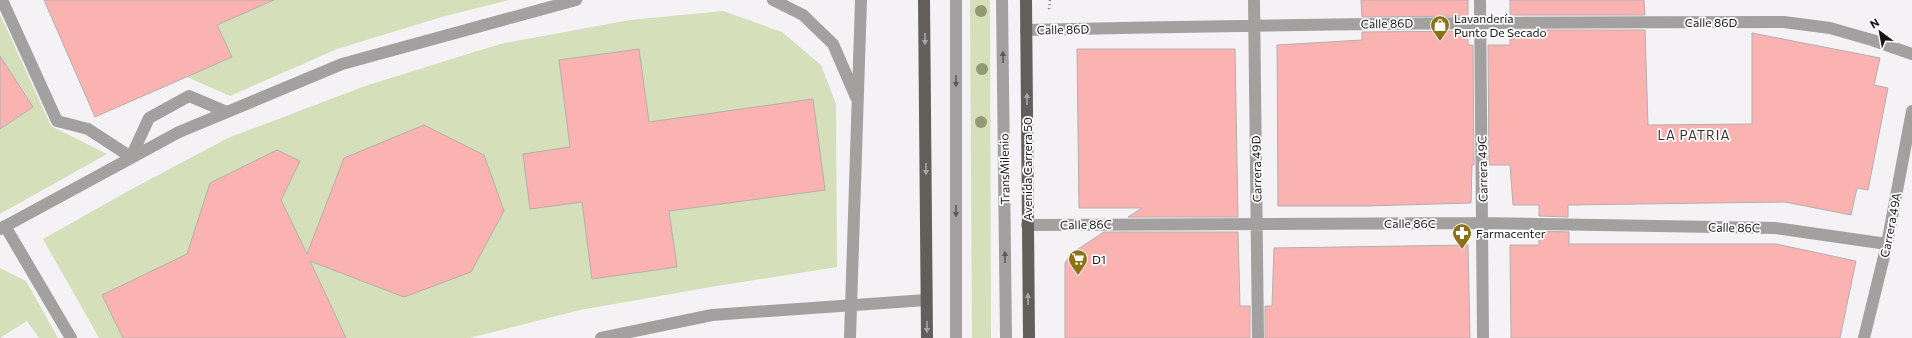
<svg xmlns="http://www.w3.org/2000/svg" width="1912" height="338" viewBox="0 0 1912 338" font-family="Commissioner,sans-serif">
<rect width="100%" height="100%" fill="#f5f2f6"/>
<path fill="#d5dfb9" d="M274,0H509L445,16L337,49L230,96L187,77L231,57L217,25Z
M970,0H990L991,338H972Z
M723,11L782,32L821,65L836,104L837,267L711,287L580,310L469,338H99L43,239L130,190L228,138L365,86L500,44L630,20Z
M0,14L51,126L107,154L0,214Z
M0,268L26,281L58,338H39L27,321L0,338Z"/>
<path fill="#fbb3b2" stroke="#b4aeae" d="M44,0H274L217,25L232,57L95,117Z
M1361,0H1468V16L1362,17Z
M1510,0H1644L1645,15H1510Z
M1510,30H1645L1648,125L1752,124V33L1880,58L1874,85L1888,88L1868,190L1857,188L1851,215L1785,202L1568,205V217L1539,216V205H1513L1510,165H1489L1488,45H1510Z
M1468,31V45H1473L1474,165H1472L1471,203L1366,206H1278L1277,45L1362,40V32Z
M639,49L649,122L813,99L825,190L669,211L677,267L592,279L582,202L530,209L523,154L570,147L559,60Z
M1077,49H1235L1238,217H1128L1142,208H1079Z
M0,56L33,107L0,129Z
M424,125L484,155L504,211L471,272L404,297L310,261L346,338H123L102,295L187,254L210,183L277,150L300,161L281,200L307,254L344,158Z
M1539,231L1569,232V244H1776L1856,261L1840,338H1511L1510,245H1539Z
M1104,232H1238L1240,306H1250V338H1065V263L1072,253Z
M1468,245L1470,338H1265V306H1272L1274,248Z"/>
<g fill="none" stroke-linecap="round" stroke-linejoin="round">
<path stroke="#848285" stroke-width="2.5" stroke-dasharray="1 3" stroke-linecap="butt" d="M1049,9L1050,0"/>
<path stroke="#a3a19f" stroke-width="12" d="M2,0L57,121L88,129L131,157L149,118L189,96L227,112
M773,0L803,15L833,44L856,97
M1002,0L1006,338
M5,226L71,338
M0,229L179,132L342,64L576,0
M601,338L712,315L926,300
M850,338L861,0
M956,338V0"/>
<path stroke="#a3a19f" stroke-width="12" d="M1254,0L1258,338
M1480,0L1483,338
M1026,30C1279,24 1531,22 1784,22L1830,28L1872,40L1912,54
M1027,225L1482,223L1775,228L1887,244
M1864,338L1887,244L1912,111"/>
<path stroke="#615e5b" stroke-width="12" d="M924,0L927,338
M1026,0L1029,338"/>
</g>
<g fill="#939972">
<circle cx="981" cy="11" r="6"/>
<circle cx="982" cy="69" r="6"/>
<circle cx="981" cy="122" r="6"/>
</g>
<defs><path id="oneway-solid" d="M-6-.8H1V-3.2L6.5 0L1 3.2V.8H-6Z"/></defs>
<g fill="#a8a6a5">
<use href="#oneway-solid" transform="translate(925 39) rotate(90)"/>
<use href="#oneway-solid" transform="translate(1027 99) rotate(-90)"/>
<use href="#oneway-solid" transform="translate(926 169) rotate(90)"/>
<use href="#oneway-solid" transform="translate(1028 299) rotate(-91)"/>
<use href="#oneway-solid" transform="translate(927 327) rotate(90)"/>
</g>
<g fill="#5c5a5a">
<use href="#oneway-solid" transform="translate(1003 57) rotate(-91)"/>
<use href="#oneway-solid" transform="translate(956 81) rotate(90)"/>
<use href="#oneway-solid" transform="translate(956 211) rotate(90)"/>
<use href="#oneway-solid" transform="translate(1005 257) rotate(-91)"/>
</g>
<defs>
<g id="shop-pin" transform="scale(1)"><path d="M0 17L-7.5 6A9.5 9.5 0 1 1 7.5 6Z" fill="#8d7115" stroke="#fff"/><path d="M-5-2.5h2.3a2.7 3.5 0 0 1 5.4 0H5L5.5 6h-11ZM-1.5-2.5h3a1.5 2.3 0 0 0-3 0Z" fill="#fff"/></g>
<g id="pharmacy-pin" transform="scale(1)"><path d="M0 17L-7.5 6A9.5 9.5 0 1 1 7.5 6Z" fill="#8d7115" stroke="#fff"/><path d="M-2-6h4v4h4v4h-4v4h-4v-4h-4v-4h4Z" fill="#fff"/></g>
<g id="supermarket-pin" transform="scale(1)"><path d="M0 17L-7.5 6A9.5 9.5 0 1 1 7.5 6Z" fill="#8d7115" stroke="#fff"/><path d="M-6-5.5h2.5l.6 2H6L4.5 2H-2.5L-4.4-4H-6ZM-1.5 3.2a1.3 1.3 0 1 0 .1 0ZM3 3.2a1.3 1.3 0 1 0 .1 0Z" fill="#fff"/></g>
</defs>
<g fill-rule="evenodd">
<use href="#shop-pin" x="1440" y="25"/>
<use href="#pharmacy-pin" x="1462" y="233"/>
<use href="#supermarket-pin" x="1078" y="259"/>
</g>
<g text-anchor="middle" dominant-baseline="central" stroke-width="3.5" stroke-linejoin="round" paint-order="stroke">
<g font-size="12" fill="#151416" stroke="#fff" text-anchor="start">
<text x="1454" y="18">Lavandería<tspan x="1454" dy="14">Punto De Secado</tspan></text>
<text x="1476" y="233">Farmacenter</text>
<text x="1092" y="259">D1</text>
</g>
<g font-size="12" fill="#151416" stroke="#fff">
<text x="1711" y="22">Calle 86D</text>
<text transform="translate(1387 23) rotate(-1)">Calle 86D</text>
<text transform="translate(1063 29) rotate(-1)">Calle 86D</text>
<text transform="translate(1004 169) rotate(-91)">TransMilenio</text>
<text transform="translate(1027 169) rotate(-90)">Avenida Carrera 50</text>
<text transform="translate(1256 169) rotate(-91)">Carrera 49D</text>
<text transform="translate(1482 169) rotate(-91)">Carrera 49C</text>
<text x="1410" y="223">Calle 86C</text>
<text transform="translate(1086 224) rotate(-1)">Calle 86C</text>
<text transform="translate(1890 225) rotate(-79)">Carrera 49A</text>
<text transform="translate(1734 227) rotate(1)">Calle 86C</text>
</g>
<g font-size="13" letter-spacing="1" fill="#333135" stroke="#fff">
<text x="1694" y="135">LA PATRIA</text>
</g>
</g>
<g transform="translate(1880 32) rotate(328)" stroke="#ffffff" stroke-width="3" paint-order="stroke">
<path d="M0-3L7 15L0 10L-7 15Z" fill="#151416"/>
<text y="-6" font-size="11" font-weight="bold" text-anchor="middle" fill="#151416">N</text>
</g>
</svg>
